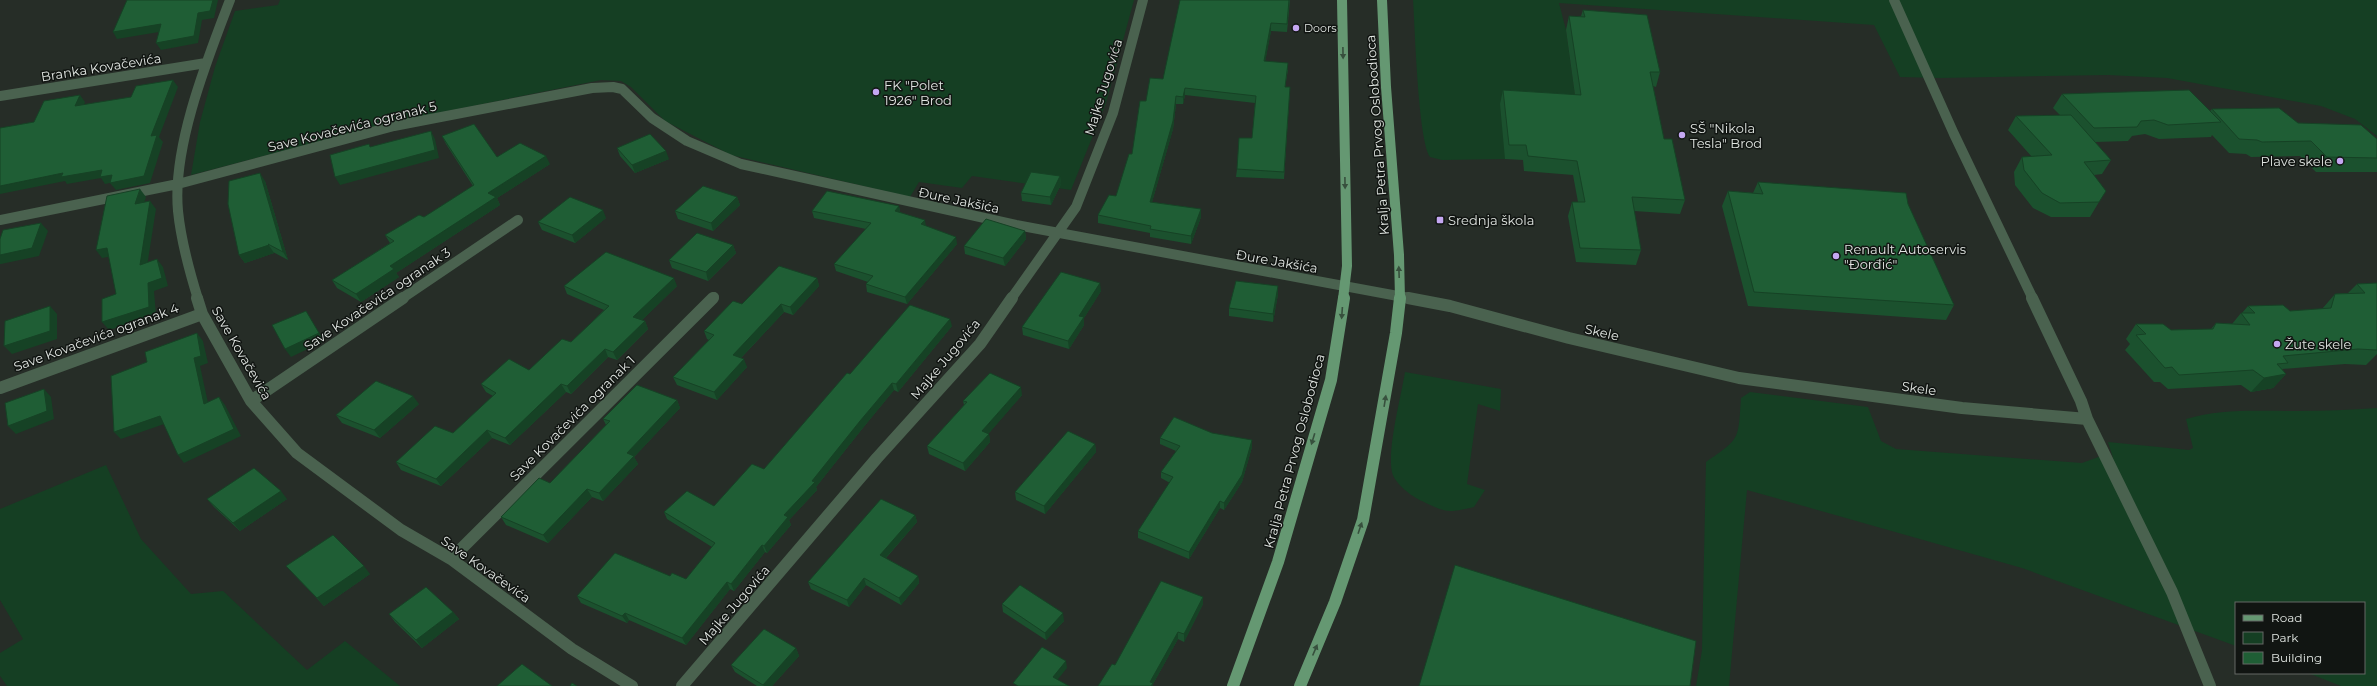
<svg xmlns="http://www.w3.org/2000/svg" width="2377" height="686" viewBox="0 0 2377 686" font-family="Montserrat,sans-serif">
<rect width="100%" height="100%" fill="#262d27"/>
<path fill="#153f23" d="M280,0H1134L1106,103L1071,190L972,176L962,188L919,182L910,197L731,155L665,121L631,87L621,81L601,80L393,122L191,175L200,122L215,67L235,11L278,5Z
M1413,0H2377V136L2355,119L2321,106L2167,78L2108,75L1940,78L1900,77L1874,25L1559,3L1566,30L1577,109L1505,159L1442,160L1430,157C1418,139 1415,28 1413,0Z
M1405,372L1501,389L1500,411L1478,404L1467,484L1485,490L1474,507C1448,513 1446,513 1422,501C1412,497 1394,483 1392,472C1387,449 1401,397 1405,372Z
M1750,392L1868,407L1881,441L1896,449L2082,463L2104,455L2113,458L2108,442L2189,450L2193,448L2186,419C2222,408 2260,411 2297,411C2324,411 2350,410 2377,408V686H2341L2308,673H2364V603H2236V646L2022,568L1747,490L1729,686H1696L1702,650L1706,462C1741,438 1738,440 1741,398Z
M106,465L141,539L191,594L223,591L307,670L345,641L400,686H7L0,676V653L23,639L0,600V509Z"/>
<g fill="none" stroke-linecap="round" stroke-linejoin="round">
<path stroke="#4a624f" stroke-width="10" d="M1894,0L1954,134L2033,299
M0,96L206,63
M0,220L178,184L394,126L592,88L613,87L622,89L652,118L687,141L741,164L1016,225L1414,299
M198,299C189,270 181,241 178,211C172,147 207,60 230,0
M401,299L518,220
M712,299L714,297
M1011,299L1076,207L1113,113L1143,0"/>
<path stroke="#4a624f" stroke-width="12" d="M197,298L202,314L251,401L297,453L401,530L451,559L572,649L632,686
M1408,298L1450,306L1569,338L1739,378L1962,408L2087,419L2081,401L2032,298
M0,388L202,314
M251,401L403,298
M2087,419L2172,592L2210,686
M451,559L713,298
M682,686L877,458L980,344L1012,298"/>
<path stroke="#659872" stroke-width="10" d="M1342,0L1347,266L1343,299
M1382,0L1386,87L1399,255L1400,299"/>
<path stroke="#659872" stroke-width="12" d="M1233,686L1278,562L1331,380L1344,298
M1300,686L1335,602L1363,520L1396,333L1400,298"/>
</g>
<path fill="#1b512e" d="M1290,0L1287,32L1271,31L1265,61L1288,70L1285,87H1290L1284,179L1236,177L1237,169L1252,138L1255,103L1185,95L1183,104H1176L1173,129L1152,202L1201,209V217L1191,244L1150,237V233L1098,223V215L1116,196L1132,154L1146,101L1163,79Z
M1583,10L1660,72L1656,87L1653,86L1664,139L1685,200L1680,214L1634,211L1641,250L1636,265L1576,262L1568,216L1572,202H1578L1573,175L1524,171L1523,160L1505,159L1500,104L1503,90L1575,95L1566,30L1569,16H1581Z
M2062,94L2210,111L2212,109L2298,123L2377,139V172H2316L2300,156L2251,157L2246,154L2229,153L2212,135L2211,137L2159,139L2145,134L2132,136L2128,141L2095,142L2111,160L2102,174L2094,175L2099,202L2090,217H2051L2033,208L2015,185L2014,172L2022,157H2032L2008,130L2016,116L2060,115L2053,108Z
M442,136L497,157L550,164L497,198L500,205L396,273L399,277L361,302L337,288L332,280L390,243L385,235L424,217L473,186L446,144Z
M617,148L669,159L635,173L620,156Z
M1060,176L1061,184L1051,205L1022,201L1021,193Z
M265,181L288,260L273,252L274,253L245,263L239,255Z
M1758,182L1908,204L1954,305L1946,320L1748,306L1722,206L1728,191L1753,193Z
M737,197L740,205L713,231L678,219L675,211Z
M899,206L900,212L926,226L957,244L907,304L867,292L866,284L868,282L836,271L834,264L866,229L814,218L812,211Z
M606,218L575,243L542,230L538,222Z
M1025,231L1026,239L1005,266L965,254L964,246Z
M733,245L736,253L708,281L672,268L669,260Z
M817,278L819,286L793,315L784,312L741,358L747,367L717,400L677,385L673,377L709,340L707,339L704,331L742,304Z
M2377,283V354L2366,365L2345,364L2282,369L2286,374L2273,388L2251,392L2241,385L2168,389L2160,382H2154L2125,350L2130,344L2126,339L2136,324L2171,330L2211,329L2216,323L2232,324L2241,313H2242L2248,306L2290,311L2322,309L2335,294L2348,293L2357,284Z
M564,286H677L642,320L645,321L648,329L617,360L608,357L571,394L566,392L510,445L492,438L441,486L401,470L396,462L453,433L493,396L486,392L481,384L529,370L571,342L604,310L567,294Z
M1101,291L1084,318V325L1069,349L1023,335L1022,327Z
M1278,294L1273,322L1229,316V308Z
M952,326L898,392L894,390L862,429L816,487L817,490L789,520L791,525L767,553L765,552L734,591L730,589L686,645L629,620L627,623L581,603L577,596L670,576L686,579L712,547L667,519L664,512L714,506L764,469L850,374Z
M1022,395L988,434H989L990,442L965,471L929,454L927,446L964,405L963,401Z
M677,400L680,408L634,457L638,464L603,501L592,497L548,543L506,525L501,517L550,483L606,425L603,419Z
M419,404L380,438L342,423L336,415Z
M1212,433L1252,447L1242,482L1224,510L1220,508L1189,559L1138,538V531L1170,483L1161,478V472L1176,451L1160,444V438Z
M1095,444L1096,452L1045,514L1016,500L1015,492Z
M207,499H287L240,531L214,507Z
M915,515L917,522L886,558L918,576L919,583L901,605L866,585L849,607L811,589L808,582Z
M286,566L370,574L324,606Z
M1203,597V604L1184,642L1178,639L1153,684L1115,665Z
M1002,604L1064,621L1046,640L1003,612Z
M453,612L459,619L422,648L395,622L389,614Z
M796,648L799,656L772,686H757L735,672L731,665Z"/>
<path fill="#164225" d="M213,0H218L214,18L202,20L198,43L161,50L156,43L198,13Z
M1271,23V31L1264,68V61Z
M161,24L165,31L117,39L113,32Z
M173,80L178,87L159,137L163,142L150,183L116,190L110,183L105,184L101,178L67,184L65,181L0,194V186L63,173L102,170L151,136Z
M1185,88V95L1183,104V97Z
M80,95L85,102L81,113L75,106Z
M1176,96V104L1173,129L1150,209V202Z
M431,131L435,139L439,158L340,185L335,177Z
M666,151L669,159L635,173L632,165Z
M546,156L550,164L497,198L500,205L396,273L399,277L361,302L356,294L390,266L488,193Z
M260,173L265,181L288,260L283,252Z
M1060,176L1061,184L1051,205L1050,197Z
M140,189L146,197L141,212L135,204Z
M737,197L740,205L713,231L711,223Z
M150,201L156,209L146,273L140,265Z
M899,206L900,213L895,211Z
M1201,209V217L1191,244V236Z
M603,210L606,218L575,243L572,235Z
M925,220L926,227L921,224Z
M41,223L48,231L39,256L1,264H0V255Z
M1025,231L1026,239L1005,266L1003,258Z
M956,237L957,244L907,304L905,297Z
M268,244L274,253L245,263L239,255Z
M733,245L736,253L708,281L706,272Z
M107,248L113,256L102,258L96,250Z
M157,259L163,267L168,286L154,291L156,315L109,330L102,322L148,283Z
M674,278L677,286L637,325L633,317Z
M817,278L819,286L793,315L790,307Z
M1100,283L1101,291L1084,318V325L1069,349L1068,341L1079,316Z
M1278,286V294L1273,322V314Z
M781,304L784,312L736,363L733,355Z
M50,306L57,314V339L12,354L4,346Z
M306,311L311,319L324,341L291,357L285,349Z
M950,319L952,326L898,392L896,384Z
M645,321L648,329L617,360L613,352Z
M197,333L203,341L208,363L200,366L210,412L204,404L194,358Z
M605,349L608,357L571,394L567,386Z
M744,359L747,367L717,400L714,392Z
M2286,374L2273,388L2251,392L2264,378Z
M892,383L894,390L862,429L816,487L817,490L789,520L791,525L767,553L764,546L784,515L860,421Z
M561,384L566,392L510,445L505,438Z
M1021,387L1022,395L984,439L982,431Z
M44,389L51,397L54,419L16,434L8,426Z
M413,396L419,404L380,438L374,430Z
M219,397L225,405L241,436L184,463L178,455Z
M677,400L680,408L634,457L638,464L603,501L599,493L627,453Z
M160,416L167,423L121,439L114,432Z
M487,430L492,438L441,486L436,479Z
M989,434L990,442L965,471L963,463Z
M1252,440V447L1242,482L1224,510V503Z
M1095,444L1096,452L1045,514L1044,506Z
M587,489L592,497L548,543L543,535Z
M281,491L287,499L240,531L233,523Z
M1220,501V508L1189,559V552Z
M915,515L917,522L882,562L880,555Z
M762,545L765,552L734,591L731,584Z
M364,566L370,574L324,606L317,598Z
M918,576L919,583L901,605L899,598Z
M864,578L866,585L849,607L847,600Z
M727,582L730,589L686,645L682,638Z
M1203,597V604L1184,642V634Z
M453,612L459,619L422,648L416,640Z
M625,613L629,620L627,623L622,616Z
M1063,613L1064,621L1046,640L1045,633Z
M1178,632V639L1153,684V686H1150V682Z
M796,648L799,656L772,686H764L763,685Z
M1066,661L1067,668L1054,684L1053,677Z"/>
<path fill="#1f5e35" stroke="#164225" d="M127,0H213L210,11L198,13L194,36L156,43L161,24L113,32Z
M1180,0H1289L1287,24L1271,23L1264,61L1288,63L1285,87H1290L1284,172L1237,169L1239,138H1252L1256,96L1185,88L1183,97L1176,96L1173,121L1150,202L1201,209L1191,236L1150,229L1151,226L1098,215L1109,195L1116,196L1129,154H1132L1140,101H1146L1150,78L1163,79Z
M1583,10L1647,15L1660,72H1650L1664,139H1672L1685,200L1632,197L1641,250L1580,248L1572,202H1585L1577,161L1528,156L1526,145H1509L1503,90L1581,95L1569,16L1585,17Z
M173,80L151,136L157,135L144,176L110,183L112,175L100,177L102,170L61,177L63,173L0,186V128L34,122L44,101L80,95L75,106L131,97L136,86Z
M2189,90L2221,122L2168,125L2154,120L2141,121L2137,127L2094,128L2062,94Z
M2279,108L2298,123L2361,125L2377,139V158L2327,157L2311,141L2262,142L2257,140L2239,139L2212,109Z
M2071,115L2111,160L2084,162L2106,191L2099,202L2060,203L2042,193L2024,170L2022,157L2052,155L2016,116Z
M474,124L497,157L520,143L546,156L488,193L496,197L390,266L394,269L356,294L332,280L394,241L385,235L419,215L424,217L474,185L442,136Z
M431,131L435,150L335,177L330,155L369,144L370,147Z
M650,134L666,151L632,165L617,148Z
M1031,172L1060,176L1050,197L1021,193Z
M260,173L283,252L268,244L269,245L239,255L228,204L229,181Z
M1758,182L1906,193L1908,204L1954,305L1754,292L1728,191L1763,194Z
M703,186L737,197L711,223L675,211Z
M140,189L135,204L150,201L140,265L157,259L162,278L148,283L149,307L102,322V299L116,294L107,248L96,250L107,196Z
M827,191L899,206L895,211L925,220L921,224L956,237L905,297L866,284L873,276L834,264L871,223L812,211Z
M570,197L603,210L572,235L538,222Z
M986,219L1025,231L1003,258L964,246Z
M41,223L32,248L0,255V239L3,230Z
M697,233L733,245L706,272L669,260Z
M606,252L674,278L633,317L645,321L613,352L605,349L567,386L561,384L505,438L487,430L436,479L396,462L435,426L453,433L496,393L481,384L509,359L529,370L562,339L571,342L609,306L564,286Z
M779,266L817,278L790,307L781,304L733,355L744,359L714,392L673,377L714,335L704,331L733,301L742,304Z
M1061,272L1100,283L1079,316L1084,317L1068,341L1022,327Z
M1236,281L1278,286L1273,314L1229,308Z
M2377,283V350L2358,349L2283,356L2288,363L2277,364L2286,374L2264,378L2253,370L2179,375L2172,367L2165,368L2136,335L2146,334L2136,324H2163L2171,330L2213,329L2216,323L2250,325L2241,313H2255L2248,306L2283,305L2290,311L2331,308L2335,294L2365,293L2357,284Z
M910,305L950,319L896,384L892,383L860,421L812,481L815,482L784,515L788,517L764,546L762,545L731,584L727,582L682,638L625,613L622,616L577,596L615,553L670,576L672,573L686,579L715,543L664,512L687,491L714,506L752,464L764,469L847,373L850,374Z
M50,306V331L4,346L5,321Z
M306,311L319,333L285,349L272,325Z
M197,333L201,356L194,358L204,404L219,397L234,429L178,455L160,416L114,432L111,376L147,362L145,352Z
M990,373L1021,387L982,431L989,434L963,463L927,446L967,402L963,401Z
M376,381L413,396L374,430L336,415Z
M637,385L677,400L627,453L634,456L599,493L587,489L543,535L501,517L539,478L550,483L610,421L603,419Z
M44,389L47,411L8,426L5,403Z
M1174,417L1212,433L1252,440L1242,475L1224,503L1220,501L1189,552L1138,531L1173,477L1161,472L1180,446L1160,438Z
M1068,431L1095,444L1044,506L1015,492Z
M254,468L281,491L233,523L207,499Z
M881,499L915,515L880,555L918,576L899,598L864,578L847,600L808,582Z
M333,535L364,566L317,598L286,566Z
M1455,565L1696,641L1690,686H1419Z
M1161,581L1203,597L1184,634L1178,632L1150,682L1153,683L1151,686H1098L1112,664L1115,665Z
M1020,585L1063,613L1045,633L1002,604Z
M426,587L453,612L416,640L389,614Z
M764,629L796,648L763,685L731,665Z
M1042,647L1066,661L1053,677L1069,686H1018L1013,683Z
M522,664L552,686H497Z
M572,683L577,686H570Z"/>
<defs><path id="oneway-solid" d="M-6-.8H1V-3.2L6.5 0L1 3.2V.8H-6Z"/></defs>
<g fill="#37503d">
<use href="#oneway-solid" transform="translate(1343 53) rotate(89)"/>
<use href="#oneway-solid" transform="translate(1345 183) rotate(89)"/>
<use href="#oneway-solid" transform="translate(1399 272) rotate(-92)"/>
<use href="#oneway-solid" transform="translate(1342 313) rotate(94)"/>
<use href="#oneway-solid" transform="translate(1385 401) rotate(-81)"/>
<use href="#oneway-solid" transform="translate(1313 439) rotate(107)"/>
<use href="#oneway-solid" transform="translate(1360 528) rotate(-71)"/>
<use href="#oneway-solid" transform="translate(1315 650) rotate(-67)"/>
</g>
<g fill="#c4a7f1" stroke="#111512" stroke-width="1.5">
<circle cx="1296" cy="28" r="4"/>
<circle cx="876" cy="92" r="4"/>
<circle cx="1682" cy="135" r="4"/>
<circle cx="2340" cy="161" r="4"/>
<rect x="1436" y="216" width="8" height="8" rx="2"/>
<circle cx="1836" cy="256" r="4"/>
<circle cx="2277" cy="344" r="4"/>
</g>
<g text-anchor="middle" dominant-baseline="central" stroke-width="3" stroke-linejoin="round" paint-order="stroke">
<g font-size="11" fill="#e0e5e1" stroke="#111512" text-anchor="start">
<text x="1304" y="28">Doors</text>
</g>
<g font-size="13" fill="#e0e5e1" stroke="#111512">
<text transform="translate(101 67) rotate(-9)">Branka Kovačevića</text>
<text transform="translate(1103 87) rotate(-73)">Majke Jugovića</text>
<text transform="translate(352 126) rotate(-14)">Save Kovačevića ogranak 5</text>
<text transform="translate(1377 135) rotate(-94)">Kralja Petra Prvog Oslobodioca</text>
<text transform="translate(959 200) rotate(12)">Đure Jakšića</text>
<text transform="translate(1277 261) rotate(10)">Đure Jakšića</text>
<text transform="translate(377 299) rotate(-34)">Save Kovačevića ogranak 3</text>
<text transform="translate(1602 332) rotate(13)">Skele</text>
<text transform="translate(96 337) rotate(-20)">Save Kovačevića ogranak 4</text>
<text transform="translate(242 353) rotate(60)">Save Kovačevića</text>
<text transform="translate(945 359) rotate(-50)">Majke Jugovića</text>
<text transform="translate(1919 388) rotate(8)">Skele</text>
<text transform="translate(572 418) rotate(-45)">Save Kovačevića ogranak 1</text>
<text transform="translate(1294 451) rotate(-75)">Kralja Petra Prvog Oslobodioca</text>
<text transform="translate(486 569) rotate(35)">Save Kovačevića</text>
<text transform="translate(734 605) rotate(-49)">Majke Jugovića</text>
</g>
<g font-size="13" fill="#e0e5e1" stroke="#111512" text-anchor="start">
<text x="884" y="85">FK "Polet<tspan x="884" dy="15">1926" Brod</tspan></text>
<text x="1690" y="128">SŠ "Nikola<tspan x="1690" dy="15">Tesla" Brod</tspan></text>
<text x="2332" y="161" text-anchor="end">Plave skele</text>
<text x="1448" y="220">Srednja škola</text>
<text x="1844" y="249">Renault Autoservis<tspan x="1844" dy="15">"Đorđić"</tspan></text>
<text x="2285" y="344">Žute skele</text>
</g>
</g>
<rect x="2235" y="602" width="130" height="72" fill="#111512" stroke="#646865"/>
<rect x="2243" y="615" width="20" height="6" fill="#659872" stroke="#646865"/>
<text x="2271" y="622" font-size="12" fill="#e0e5e1">Road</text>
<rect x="2243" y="632" width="20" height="12" fill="#153f23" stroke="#646865"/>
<text x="2271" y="642" font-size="12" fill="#e0e5e1">Park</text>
<rect x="2243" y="652" width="20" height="12" fill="#1f5e35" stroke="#646865"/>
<text x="2271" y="662" font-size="12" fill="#e0e5e1">Building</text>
</svg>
